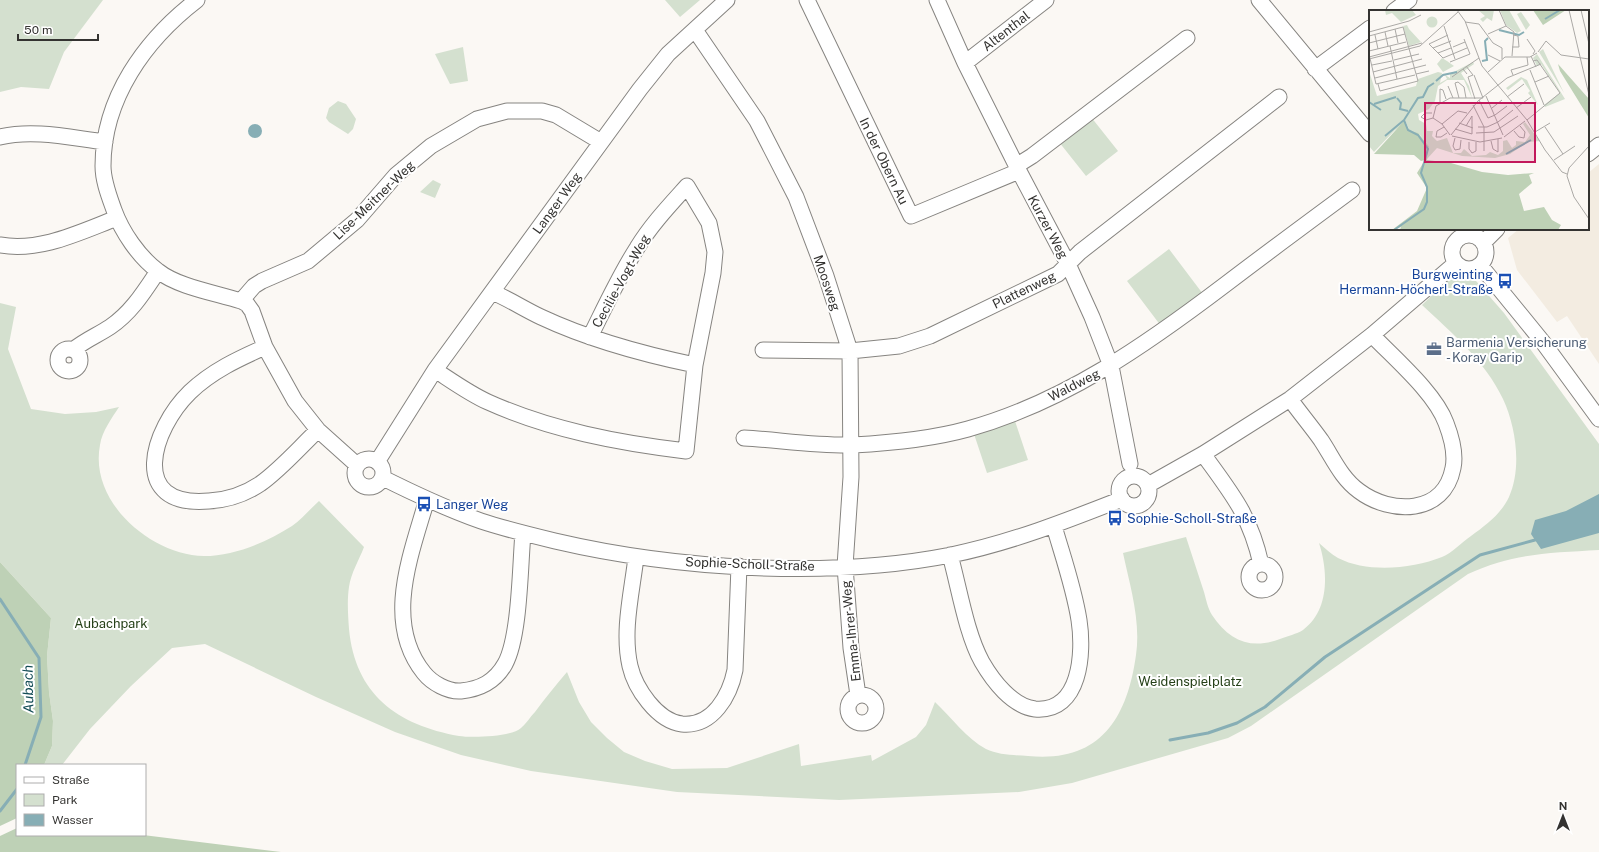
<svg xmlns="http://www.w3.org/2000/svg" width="1599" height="852" viewBox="0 0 1599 852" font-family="'Public Sans',sans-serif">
<rect width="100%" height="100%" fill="#fbf8f4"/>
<path fill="#f3ece1" d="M1599,164V364L1567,316L1557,322L1517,270L1508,238L1519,229H1588V173Z"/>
<path fill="#d4e0cf" d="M0,0H103L64,52L49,89L21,87L0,92Z
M665,0H700L680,17Z
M463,47L468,81L450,84L435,54Z
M338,101L346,104L356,119L353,129L348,134L329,122L326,118L329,108Z
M1091,117L1118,151L1086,176L1059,142Z
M433,180L441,184L435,198L420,192Z
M1169,249L1203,294L1161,326L1127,281Z
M1462,276L1476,281L1504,313L1599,444V550C1550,553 1514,553 1468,574L1251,726L1228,738L1072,783L1019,792L839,800L677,792L531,771L461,755L395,732L316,697L205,644L172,648L131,686L90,729L62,765H44L52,746L53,721L49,692L47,656L51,618L0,562V303L16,307L8,349L31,409L65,414L96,412L119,407C112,418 102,431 100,445C89,502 151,555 204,556C234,556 267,542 292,526C302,519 310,509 319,501L364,547C359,560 351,573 349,587C347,600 348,615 349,629C355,694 397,725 459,736C472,738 511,737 521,728C526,724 530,717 535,712C545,698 556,685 567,672L579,702L591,722L607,738L624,752L645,761L672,769L727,768L799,744L801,766L871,755L872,761L916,737L926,725L935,702C951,717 967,739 986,749C998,755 1014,755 1028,756C1099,763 1127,720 1136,655C1141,621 1130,586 1123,553L1186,537C1192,555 1198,574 1204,592C1206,599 1208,609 1212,615C1229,641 1251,650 1280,639C1287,636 1297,634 1303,630C1330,610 1328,571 1319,543C1325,548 1331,554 1338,558C1367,573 1412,569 1442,557C1452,553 1462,542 1471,536C1486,525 1501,514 1509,497C1522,468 1516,427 1503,399C1485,361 1452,333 1422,305L1447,281Z
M1015,421L1028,460L987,473L974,434Z"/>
<path fill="#bed1b6" d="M0,562L51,618L47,656L49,692L53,721L52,746L44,765H17V818L0,826Z
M17,828V835H143L281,852H0V836Z"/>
<path fill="#87aeb5" d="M248 131a7 7 0 1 1 14 0a7 7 0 1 1-14 0Z
M1599,494V533L1541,549L1531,534L1535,520L1566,511Z"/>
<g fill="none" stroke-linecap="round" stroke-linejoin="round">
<path stroke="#87aeb5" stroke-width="3" d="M0,599L39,658L41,717L25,765
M1170,740L1208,733L1237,723L1265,707L1325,657L1480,555L1535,540
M0,811L17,789"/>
<g stroke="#868480" stroke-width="17">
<path id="minor" d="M197,0C145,40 103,98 103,166C103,181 109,196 114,210C122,232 139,257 158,271C178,287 216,293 241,301L247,304L252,311L265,347L295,401L318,430L357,465
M807,0L911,216L1019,171
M937,0L965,63L1019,171L1068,264L1092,317L1111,366L1130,464
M1259,0L1370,134
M1394,11L1409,0
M695,30L757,121L796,197L826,276L850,351L851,477L845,566L851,648L858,695
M965,63L1046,0
M1315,69L1370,28
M0,137C34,129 71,138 105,142
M1588,154L1599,145
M1016,166L1032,156L1187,38
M1452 252a17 17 0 1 1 34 0a17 17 0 1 1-34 0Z
M1483,243L1497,229
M0,245C41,252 80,232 117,218
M1480,265L1542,341L1599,419
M492,292C509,299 524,309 541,317C590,340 642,354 695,365
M241,301L254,286L262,281L308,261L357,220L396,175L431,146L477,119L507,111H542L556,115L601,142
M265,347C238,359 212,371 190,392C152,429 127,508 209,501C227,500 245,494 260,484C281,469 299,448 318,430
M58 360a11 11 0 1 1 22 0a11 11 0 1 1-22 0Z
M73,350C85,340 98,335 110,327C131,313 144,292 158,271
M763,350L850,351L899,346L930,336L1058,274L1080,252L1279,97
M435,370C452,381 470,394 488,402C550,430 619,443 686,451L695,365L713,273L715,252L709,223L687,186C669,206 651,225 637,248C619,276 605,307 590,337
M1290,399C1300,413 1311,426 1321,440C1333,458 1341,478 1359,491C1391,515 1444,515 1453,468C1456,454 1451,436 1446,423C1435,393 1395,359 1372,335
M744,438C779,440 817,446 853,445C891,443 932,439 968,429C1065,402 1147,344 1226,284C1268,252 1310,221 1352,190
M1203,454C1232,494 1250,515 1261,564
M355 473a14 14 0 1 1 28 0a14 14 0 1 1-28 0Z
M377,462L435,370L640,89L668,54L727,0
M1119 491a15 15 0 1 1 30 0a15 15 0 1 1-30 0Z
M383,478C415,494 447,509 481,521C505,529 530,535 555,541C675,569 829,579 951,555C1010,543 1066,521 1122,499
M1148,485L1203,454L1290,399L1372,335L1456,263
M427,499C411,555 383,622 424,673C432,683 448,692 461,691C480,689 495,682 505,664C520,637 520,566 523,533
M950,555C959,587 966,633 982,662C993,681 1012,706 1035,709C1081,713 1084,652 1079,620C1074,588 1063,557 1054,526
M636,557C632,592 622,631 630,666C635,688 657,721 682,724C713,727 730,695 735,670L739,566
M1249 577a13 13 0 1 1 26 0a13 13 0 1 1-26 0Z
M848 709a14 14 0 1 1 28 0a14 14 0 1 1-28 0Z"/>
</g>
<use href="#minor" stroke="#fff" stroke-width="15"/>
</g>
<defs>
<g id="bus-bare" transform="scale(1.2)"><path d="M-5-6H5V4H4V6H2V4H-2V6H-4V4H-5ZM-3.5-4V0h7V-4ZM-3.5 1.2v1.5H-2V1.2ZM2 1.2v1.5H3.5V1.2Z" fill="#1a4fb4" stroke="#fff" stroke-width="2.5" paint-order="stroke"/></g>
<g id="office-bare" transform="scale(1.2)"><path d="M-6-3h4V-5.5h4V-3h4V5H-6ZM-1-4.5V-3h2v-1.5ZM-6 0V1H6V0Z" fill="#5c6f8a" stroke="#fff" stroke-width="2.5" paint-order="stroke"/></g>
</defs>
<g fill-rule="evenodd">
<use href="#bus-bare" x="1505" y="281"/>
<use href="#office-bare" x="1434" y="349"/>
<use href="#bus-bare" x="424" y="504"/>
<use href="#bus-bare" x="1115" y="518"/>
</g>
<g text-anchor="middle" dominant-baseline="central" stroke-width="4" stroke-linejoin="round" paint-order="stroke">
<g font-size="13" fill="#343331" stroke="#fff">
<text transform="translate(1006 31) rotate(-38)">Altenthal</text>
<text transform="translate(884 161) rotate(64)">In der Obern Au</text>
<text transform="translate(374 200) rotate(-44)">Lise-Meitner-Weg</text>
<text transform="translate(557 203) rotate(-54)">Langer Weg</text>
<text transform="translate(1048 227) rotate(62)">Kurzer Weg</text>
<text transform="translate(621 281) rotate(-61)">Cecilie-Vogt-Weg</text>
<text transform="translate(827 283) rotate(71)">Moosweg</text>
<text transform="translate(1024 290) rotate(-26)">Plattenweg</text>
<text transform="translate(1074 385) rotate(-27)">Waldweg</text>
<text transform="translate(750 564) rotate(2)">Sophie-Scholl-Straße</text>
<text transform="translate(851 631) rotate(-96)">Emma-Ihrer-Weg</text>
</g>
<g font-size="13" fill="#164399" stroke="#fff" text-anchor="start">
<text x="1493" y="274" text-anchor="end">Burgweinting<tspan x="1493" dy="15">Hermann-Höcherl-Straße</tspan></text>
<text x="436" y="504">Langer Weg</text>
<text x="1127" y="518">Sophie-Scholl-Straße</text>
</g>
<g font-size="13" fill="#4e5e75" stroke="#fff" text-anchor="start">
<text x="1446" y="342">Barmenia Versicherung<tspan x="1446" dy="15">- Koray Garip</tspan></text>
</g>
<g font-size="13" fill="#254018" stroke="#fff">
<text x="111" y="623">Aubachpark</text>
<text x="1190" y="681">Weidenspielplatz</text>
</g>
<g font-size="14" font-style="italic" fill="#134c55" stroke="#fff">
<text transform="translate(28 689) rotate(-91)">Aubach</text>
</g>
</g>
<g transform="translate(1369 10)">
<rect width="220" height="220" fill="#fbf8f4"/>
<path d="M16,0H43L47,5L32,12L23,3L17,5ZM109,0H125L123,11L118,8L114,12L111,9L116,6ZM131,0H140L152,21L148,23L137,15ZM152,2L161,15L157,20L148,4ZM57.5 12a5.5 5.5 0 1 1 11 0a5.5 5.5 0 1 1-11 0ZM38,15L40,19L52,32L40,36L34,16ZM174,39L182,56L195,83L170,42ZM168,44L196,89L176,97L175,95L191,83L172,54L168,56L164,48ZM73,48L78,51L85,56L74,62L68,54ZM104,52L105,54L92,63L100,76L103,88L95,70H78L69,76L66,91L60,99L49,104L50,110L57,114L58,121H64L63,126L68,131L78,128L84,143H92L95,139L103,146L117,145L121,142L129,145L134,141V131L138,130L143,138L147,135V131L156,132L161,125L154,114L156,112L171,131L159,132L141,144L126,148L93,146L68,138L58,149L60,136L51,125L41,121L37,113L26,120L5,142L0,136V61L8,86L47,76L49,69L69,62L73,63L71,73L78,69L76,65L81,68V64ZM152,67L158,70L169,95L159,83L161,81L153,69L139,80L137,78Z" fill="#d4e0cf"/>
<path d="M164,0H197L174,15ZM189,54L220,89V108L191,61ZM35,111L41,121L49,123L60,136L58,150L82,153L113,162L139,165L165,163L160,165L163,173L150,184L155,201L175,197L183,210L192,215L189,220H31L32,217L23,220L48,201L58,178L48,163L56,150L52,151L45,145L5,144Z" fill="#bed1b6"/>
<path fill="none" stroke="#87aeb5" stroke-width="2" d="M176,9L191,0M130,20L150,25L155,22M113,51L118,50L116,31L119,28M67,71L74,65L88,62M28,88L32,93L31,99L39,101M0,92L12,100M5,94L27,87M16,126L35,110M137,144L162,130M25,220L55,199L58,192V177L52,163L59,139L49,125L39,120L35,110L49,88L54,87L59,77L65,73"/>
<path fill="none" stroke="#aba9a6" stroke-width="1" d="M88,0L96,11L113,56L158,110M200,0L220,85M212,0L220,34M96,12L110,14L124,33L133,38V49M75,16L86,49M137,16L145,22L143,46M26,19L29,33M0,22L40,11L52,5M16,22L19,36M119,24L137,16L130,0M6,25L9,39M79,25L60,34L74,48L98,38M0,26L34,17L49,71L11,81L9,74M158,29L166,41L164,44M0,33L36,24M21,36L28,69M84,37L96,32M143,37H150L149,26L144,25M64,38L82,31M0,41L37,32M169,42L177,31L192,45L220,49M69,43L82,38M0,44L7,74L46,65M119,45L131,51M162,46L167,57M0,47L53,33M0,49L51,36L89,2M25,50L50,44M81,52L101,44L95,29M3,55L23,51M97,56L104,65L99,67L106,89M161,60L175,95M4,62L53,49M119,62L136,47H161L168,43M47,64L60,61M98,64L94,59L110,48M105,65L114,88M144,65L142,60L159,55L158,47M83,67L94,59M6,68L57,55M166,72L180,66M79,76L84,88M117,86L134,125M138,87L155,74M90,88L86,73L89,72L95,77L97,88M110,90L119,108L126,105M109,91L138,68L172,54M71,92V79L74,80L77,89M104,95L115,117V141M123,98L133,90M147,98L162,87M63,103H56L52,107L57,110L64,108M126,105L138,96M158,110L191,83L168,50L164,51M158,110L176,140L193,162L198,164M90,113L104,118M73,114L89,101L98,103M75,117L68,121L67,127H72L78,123M109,117H118L129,112L144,100M176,117L194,144M86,119L103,124V106L97,116M145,121L150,127L155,128L156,122L151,116M166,122L181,113M107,123L125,122L149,106M81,125L73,114L64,108L67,96L81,88H114M82,125L109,91M83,126L111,132L133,128M135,127L156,111M86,128L84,136L86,140L91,139L92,130M122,131L124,139L129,142V129M100,132V139L103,143L107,141V132M220,136L200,158L198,166L205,187L220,209M185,150L206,136"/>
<path fill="#c2185b" fill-opacity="0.15" stroke="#c2185b" stroke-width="2" d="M56,93H166V152H56Z"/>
<rect width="220" height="220" fill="none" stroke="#343331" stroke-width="2"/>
</g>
<rect x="16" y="764" width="130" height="72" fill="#ffffff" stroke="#aeadad"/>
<rect x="24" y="777" width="20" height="6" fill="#ffffff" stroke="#aeadad"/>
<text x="52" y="784" font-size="12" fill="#343331">Straße</text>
<rect x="24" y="794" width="20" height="12" fill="#d4e0cf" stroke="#aeadad"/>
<text x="52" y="804" font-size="12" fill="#343331">Park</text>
<rect x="24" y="814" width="20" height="12" fill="#87aeb5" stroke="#aeadad"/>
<text x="52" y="824" font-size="12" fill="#343331">Wasser</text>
<g transform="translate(1563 816)" stroke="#ffffff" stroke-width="3" paint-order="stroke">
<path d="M0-3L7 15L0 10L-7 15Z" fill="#343331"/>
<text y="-6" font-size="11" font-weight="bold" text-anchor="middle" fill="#343331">N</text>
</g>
<path d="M18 34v6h80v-6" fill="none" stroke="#343331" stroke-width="2"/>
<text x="24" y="34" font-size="12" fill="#343331" stroke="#ffffff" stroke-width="3" paint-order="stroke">50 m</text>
</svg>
